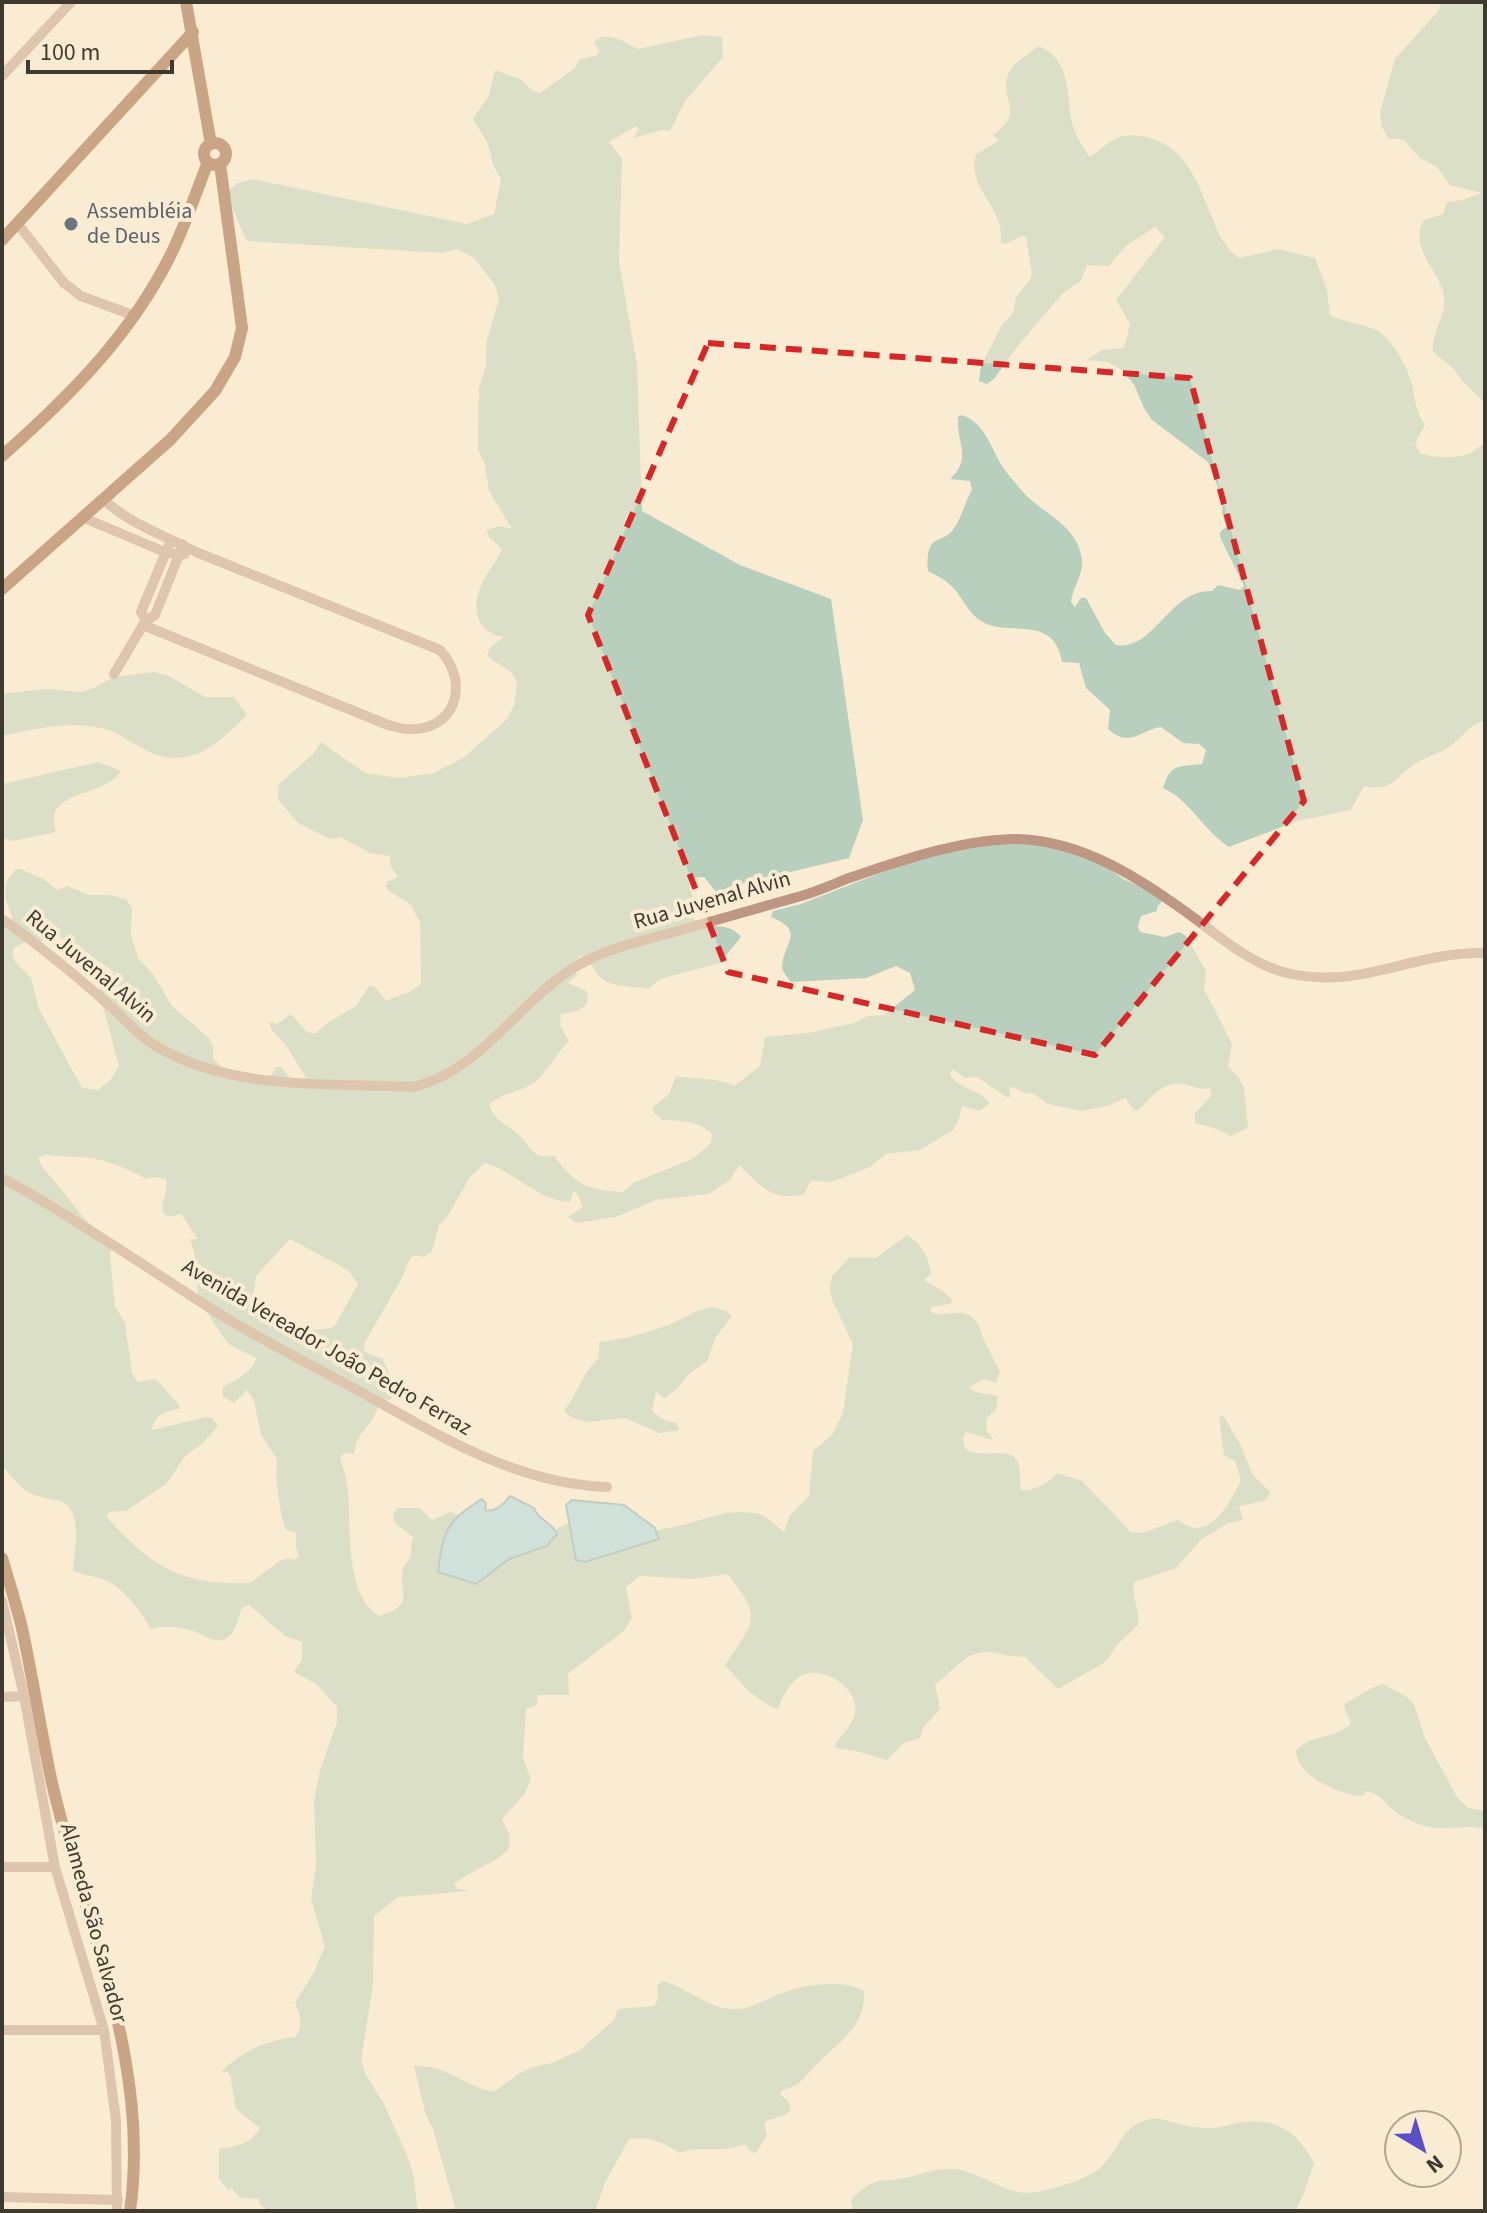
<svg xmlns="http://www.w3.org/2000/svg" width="1487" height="2213" viewBox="0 0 1487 2213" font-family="'Source Sans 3',sans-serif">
<rect width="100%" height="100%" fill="#f9ecd2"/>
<path fill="#b7cfbc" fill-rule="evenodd" d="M1440,2H1485V403L1462,381L1454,369L1433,352C1431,332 1446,317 1444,297C1442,272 1407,249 1424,220L1443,214L1447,202L1462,200L1482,193L1450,185L1437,167L1420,158L1404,140L1388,138L1382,127L1380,112L1395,59L1439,10Z
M702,35L722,37L723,57L685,101L670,131L662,130L633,138L639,129L636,126L609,142L622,159L619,261L637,365L642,511L740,565L831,599L863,820L849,858L731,886L725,894L716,892L704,877L690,878V890L695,903L689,913C700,934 728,918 741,937L720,963L660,979L648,989C617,983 604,992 587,958L581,956L567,968L575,970L577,975L568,983L586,991C594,1009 574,1012 561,1014L560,1025L569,1041C558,1052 544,1075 535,1082C520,1093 502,1092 489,1105C495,1122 510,1126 522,1138C528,1144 531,1153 541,1156C545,1157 550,1156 554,1156C575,1185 588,1190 623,1192L633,1183L694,1158L711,1143L712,1134C697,1120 681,1121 662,1120L654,1113L653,1107L669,1094L676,1076C692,1079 723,1078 734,1086L760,1066L765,1037L808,1033L854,1023L867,1016L884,1015L915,990L910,973L896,966L866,978L791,982C787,977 782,972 782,965C785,941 805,931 771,917L773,911L801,904L916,859L984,836L1011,835L1101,859L1112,871L1125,880L1166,897L1157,907V911L1141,916L1138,927L1140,932L1165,937L1179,932L1186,936L1206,971L1204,989L1232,1044L1228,1066L1239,1078L1244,1088L1248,1128L1231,1136L1217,1129L1195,1123V1113L1212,1095L1210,1088C1199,1090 1194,1086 1183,1084C1162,1081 1151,1098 1137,1111L1133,1110L1126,1098L1107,1106L1081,1111L1048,1104L1034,1094L1025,1093L1012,1087L1009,1088L1011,1097H1006L977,1077L965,1078L952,1069L950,1075C960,1090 980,1089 990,1103L980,1111L962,1106L958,1122L953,1130L920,1150L886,1154L870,1167L832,1182L811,1181L804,1194C772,1202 761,1186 739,1165L730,1180L709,1194L656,1200L616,1217L576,1223L568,1217L583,1207L576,1192H573L570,1202C536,1200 516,1172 485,1163L470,1177L446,1219L439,1225L432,1252L423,1257L415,1255L410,1258L403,1276L364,1344L365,1352L383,1359L396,1390L392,1398L378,1406C373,1428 357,1428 354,1454L345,1453L340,1457C343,1467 346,1478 348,1488C351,1523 344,1596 379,1616C418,1605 397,1591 403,1568C403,1567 410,1558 410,1557C413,1549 409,1545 414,1538L395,1523L393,1513L397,1508H420L432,1520L450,1512L457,1514L465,1522L520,1550L571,1521L645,1536C656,1529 662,1529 674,1527C701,1522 723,1508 753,1513C766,1514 775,1525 784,1532L790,1515L809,1496L813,1451L832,1435L843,1413L853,1344L832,1300L830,1289L832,1276L850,1257L876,1258L907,1235C923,1245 928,1257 931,1274L924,1280L944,1292L953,1301L950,1304L932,1307L930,1311C941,1318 950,1311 962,1313C979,1315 979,1330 985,1342C990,1352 995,1361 1000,1372L996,1383L984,1379L969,1387L976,1392L998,1396L996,1409L987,1418L986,1430L994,1440L966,1432L963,1438L965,1448C980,1461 1013,1444 1018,1463C1021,1471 1020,1482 1021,1490C1032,1492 1050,1483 1057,1473L1082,1481L1131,1532L1143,1533L1177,1520C1183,1523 1190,1528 1196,1528C1217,1528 1234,1496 1241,1480L1235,1461L1224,1455L1219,1418L1223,1415L1240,1444L1253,1475L1271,1493L1264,1501L1239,1506L1243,1520L1228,1523L1201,1540L1176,1568L1134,1582C1131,1596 1140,1610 1138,1625L1116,1646L1109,1658L1102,1664L1058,1689L1024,1656C1011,1659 998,1651 985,1652C964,1653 951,1674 935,1684L940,1709L923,1728L920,1738L904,1743L887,1760L856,1751L835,1748L836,1743C842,1735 851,1726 854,1717C863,1692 828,1667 805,1674C792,1678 782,1697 778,1709L773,1708L748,1691L725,1665C755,1619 763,1620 728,1574L692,1579L640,1576L626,1587L632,1618L624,1631L568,1674L569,1695H538L537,1705L526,1709L523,1759L531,1779L524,1795L502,1819L510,1836L508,1850C492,1865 471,1870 454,1884L456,1888L469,1891L398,1897L374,1916L373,1985L361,2060L366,2075L384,2104L407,2155L413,2173L418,2211H269L260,2205L259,2199L240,2198L231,2188L229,2191L219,2179V2149C237,2146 249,2145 260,2128L236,2109L230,2075L227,2072L220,2073C240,2052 267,2040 295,2037C304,2026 300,2015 295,2003L314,1972L325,1946L311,1899L316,1864L314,1801L320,1770L337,1722V1707L316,1684L294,1672L302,1659V1642L285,1636L249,1605L242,1608C239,1616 237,1626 232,1633C219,1650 204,1633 190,1630C178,1627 162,1625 151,1629C140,1611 125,1589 105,1580C95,1576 83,1575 73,1571C74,1552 84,1509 60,1501C50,1498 39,1498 30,1493C19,1487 11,1475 2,1466V919L11,920L12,916C3,897 1,882 18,868L42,878L58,890L67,886L89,895H109L126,899L132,908L131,935L138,958L153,974L172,1006L209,1038L213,1046V1059L223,1068L267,1076L272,1075L275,1068L280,1066L291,1079L306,1083V1078L288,1048L271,1029L269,1022L277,1024L291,1014L306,1031L314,1034L332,1020L355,1007L370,985L376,988L386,1001C397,995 413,993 421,984L420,923L411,905L386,889L387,882L398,877L391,867L390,856L370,853L340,837L329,839L298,823L278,800L279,784L313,754L321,742L365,773L399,778L433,773L463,758L507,719L514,705L517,683L512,673L487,656L490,647L504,637C475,633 471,607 482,583C488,571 497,561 502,549L489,537L486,530L500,526L512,529L489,491L485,464L478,449L479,388L486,365L487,340L499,299L495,285L474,258L457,249L442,253L247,241L225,193L238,183L253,179L467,224L494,214L501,180L493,165L488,144L473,119L489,95L495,70L520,79L533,91L540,93L575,68L580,59L596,56L599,51L594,41C609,30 624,42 638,49ZM52,933L76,945L114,972L103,978L96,999L103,1007L119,1066L111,1079L98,1090L82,1088L39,1009L31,978L16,963L12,955L14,948L26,942L45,941ZM46,1154C61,1158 75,1156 91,1158C105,1160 134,1171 146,1179L155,1177L166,1179C169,1190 161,1201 163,1213L168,1217L181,1214L198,1239H190L195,1256L199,1304C212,1315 220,1338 232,1346C239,1351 248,1353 256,1358C253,1372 235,1380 223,1387L222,1396L234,1403L247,1390L254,1400L261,1435L277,1459L276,1480L282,1518L286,1530L296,1532V1548L299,1556L294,1560L288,1558L278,1562L250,1583C184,1586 150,1567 107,1517L108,1512L126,1511L166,1484L186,1455L202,1444L218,1426L212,1418L206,1417L152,1430C154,1415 166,1411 178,1409L180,1406L156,1379L138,1382L132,1373L125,1323L115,1306L110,1256L112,1240C81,1222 79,1209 57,1184C50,1175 42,1169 38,1158ZM290,1239L348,1270L358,1284L334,1327C301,1337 274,1318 254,1292L256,1276Z
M1039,46C1067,58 1067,85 1070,111C1071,127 1080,144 1090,157C1099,151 1109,140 1120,137C1132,134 1145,136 1156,140C1208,160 1205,236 1239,258L1278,249L1315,258L1327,290L1330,315C1345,323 1363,323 1378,331C1393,340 1407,367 1412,384C1415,399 1416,412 1425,425L1415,443L1420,453C1434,458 1453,459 1468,454C1475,452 1477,446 1485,444V720C1465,728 1465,736 1449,747C1441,753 1429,756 1420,761C1396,773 1396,793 1364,786L1351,810L1298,821L1229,847C1204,831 1190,800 1163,788C1171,763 1178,767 1202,764L1206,750L1199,744L1183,743L1161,727C1140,730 1130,749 1108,729L1110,710L1086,688L1079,663L1062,662C1054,616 1015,635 987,624C968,617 963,595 949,584C943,578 935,575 928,571C927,564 927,552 931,545C936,538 946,539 952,531C962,518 964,504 972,490L970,481L950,479C973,457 956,444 958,417L961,415C982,420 990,444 999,461C1005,472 1015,482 1022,491C1041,513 1074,523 1081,554C1086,572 1073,585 1071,602L1075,607L1081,598H1086L1105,633L1116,645C1155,651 1168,590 1212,591L1218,585L1240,590L1244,586L1220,537V532L1226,527L1222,513L1223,500L1208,462L1152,420L1144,408L1134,384L1120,369L1108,362L1087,360L1102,350L1124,348L1130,324L1116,300L1165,237L1155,227L1126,246L1109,266L1087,265L1081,281L1063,293L1017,347L994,379L987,384L979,381L981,366L1002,325L1013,313L1016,297L1030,280L1032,273L1026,237L1022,236L1006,244L1001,243C1004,203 967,193 976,154L999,141L993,135C1025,111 1002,104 1007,78C1010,64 1028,54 1039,46Z
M154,672L169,676L205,697H234L247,715C215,747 185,774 140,747C126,740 117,731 101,728C67,721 35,729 2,736V694L45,689L82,692L96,687L113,677Z
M98,762L121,771C104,799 42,788 56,832L13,841L2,838V784Z
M713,1307L726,1311L732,1316L716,1337L707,1361L690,1373L677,1389L664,1398L656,1392L652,1411L664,1420L676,1423L679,1430L659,1433L625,1418L586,1422L571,1417L564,1411C578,1393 582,1373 599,1358V1342C622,1340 651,1332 673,1323C687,1317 697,1309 713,1307Z
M1383,1684L1407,1697L1414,1704L1425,1738L1457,1797L1468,1808L1485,1811V1829C1464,1823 1442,1833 1421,1825C1414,1822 1404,1818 1398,1814C1385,1804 1385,1797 1367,1791L1362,1796C1339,1795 1295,1775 1296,1750C1316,1732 1336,1740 1351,1723L1344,1707L1345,1703C1359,1698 1369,1687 1383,1684Z
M663,1981C688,1988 708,2008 732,2009C753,2010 766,1998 785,1992C807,1984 843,1979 864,1991C866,2029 837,2042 815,2066C799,2082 803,2084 781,2091V2095L788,2101L791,2110L785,2115L764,2122L767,2135L757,2152L752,2153L744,2144C719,2155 699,2144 680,2153C662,2142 650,2136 629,2139L605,2183L595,2211H456L433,2129L425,2112L414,2066C448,2065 462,2085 494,2092L518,2074L532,2067L552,2063L580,2050L614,2020L618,2009L654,2006L658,1999L657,1985Z
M1157,2118C1173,2122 1190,2128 1207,2128C1219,2129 1232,2123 1244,2122C1279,2118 1299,2134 1314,2163L1303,2196L1295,2211H853L851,2200C858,2193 865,2185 876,2182C883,2179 892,2181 900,2179C920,2175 940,2166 961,2170C979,2174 1009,2193 1025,2193C1043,2193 1087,2180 1100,2168C1123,2146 1120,2122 1157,2118Z"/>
<path fill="#9ed3e2" stroke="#82a5ad" stroke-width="2" d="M510,1496L534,1508C538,1520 552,1522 557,1534L547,1546L509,1559L476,1584L438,1572C443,1531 446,1521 482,1499L486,1503L485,1510C495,1513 504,1504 510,1496Z
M572,1500L624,1505L655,1528L659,1539L585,1562L576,1560L566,1505Z"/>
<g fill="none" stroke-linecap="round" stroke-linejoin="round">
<path stroke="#bd9783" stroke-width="10" d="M2,76L71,2
M17,223L64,283L81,296L135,316
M104,500C132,525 163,535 196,552L440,650C471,684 455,732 407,729C401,729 394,726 388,725L143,625L146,621L141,612L171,540
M84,518L165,552L179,555L182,544
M146,621L155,615L179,555L185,554
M114,674L143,625
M2,919C39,945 73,973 107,1003C124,1018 142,1040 163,1050C238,1091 332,1083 414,1087C485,1069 520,997 582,963C611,947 643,941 674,932C716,920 759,908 801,896C819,891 835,883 852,877C903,860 957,841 1011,839C1082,838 1146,882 1201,923C1226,942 1252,963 1283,972C1359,992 1411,951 1485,953
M2,1178C75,1218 143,1265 213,1310C262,1341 315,1366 366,1395C442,1437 517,1484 607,1487
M2,1601L24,1696L55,1867L104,2030L116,2120L117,2211
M2,1697L24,1696
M2,1867H55
M2,2030H104
M2,2197L118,2200"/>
<path stroke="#8e4d28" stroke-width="12" d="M186,2L211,144
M204 154a11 11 0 1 1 22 0a11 11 0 1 1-22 0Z
M2,240L193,32
M2,456C71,395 134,332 174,248C187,220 197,190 208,162
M2,589L170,440L215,391L235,357L242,328L220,164
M2,1558C9,1581 16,1604 22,1628C33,1679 41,1732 52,1783C85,1925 151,2063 130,2211"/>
</g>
<path d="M0 0H1487V2213H0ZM708,343L1190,378L1304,801L1095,1055L728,972L588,615Z" fill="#f9ecd2" fill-opacity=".55" fill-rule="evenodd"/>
<path fill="none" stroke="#d62828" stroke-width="6" stroke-dasharray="16 10" stroke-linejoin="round" d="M708,343L1190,378L1304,801L1095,1055L728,972L588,615Z"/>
<circle fill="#6b7280" stroke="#f9ecd2" stroke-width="3" cx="71" cy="224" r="8"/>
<g text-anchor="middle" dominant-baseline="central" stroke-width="8" stroke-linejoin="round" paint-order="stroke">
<g font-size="22" fill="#5b616d" stroke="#f9ecd2" text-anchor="start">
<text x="87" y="211">Assembléia<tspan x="87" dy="25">de Deus</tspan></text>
</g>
<g font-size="22" fill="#3f3a30" stroke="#f9ecd2">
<text transform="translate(712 900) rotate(-16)">Rua Juvenal Alvin</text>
<text transform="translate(91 966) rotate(40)">Rua Juvenal Alvin</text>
<text transform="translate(327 1347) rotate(30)">Avenida Vereador João Pedro Ferraz</text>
<text transform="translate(94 1923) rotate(75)">Alameda São Salvador</text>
</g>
</g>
<rect width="1487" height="2213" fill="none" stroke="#3f3a30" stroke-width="8"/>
<g transform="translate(1423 2149) rotate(142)"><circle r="38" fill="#f9ecd2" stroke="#afa591" stroke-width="2"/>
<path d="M0-6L14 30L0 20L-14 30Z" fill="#5b4fc7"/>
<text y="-12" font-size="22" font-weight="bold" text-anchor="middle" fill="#3f3a30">N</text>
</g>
<path d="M28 60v12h144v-12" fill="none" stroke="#3f3a30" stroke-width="4"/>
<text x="40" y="60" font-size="24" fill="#3f3a30" stroke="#f9ecd2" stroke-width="6" paint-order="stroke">100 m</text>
</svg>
